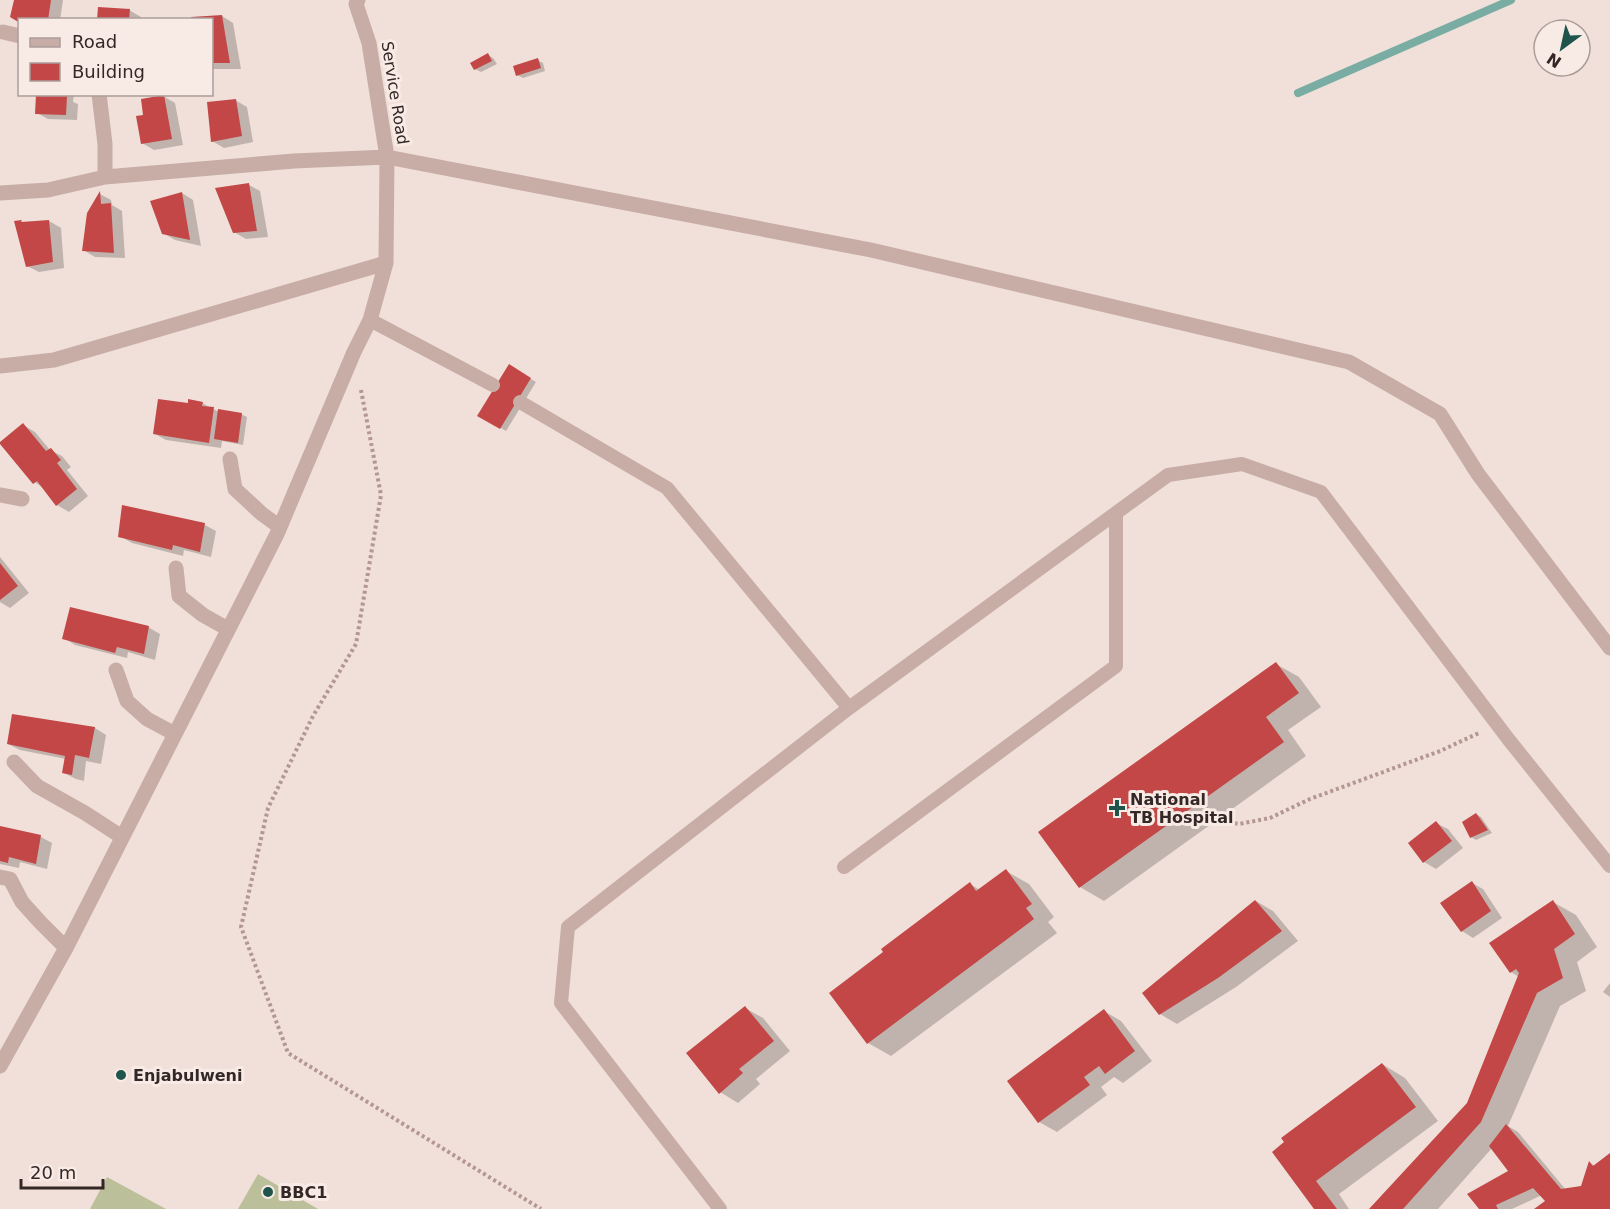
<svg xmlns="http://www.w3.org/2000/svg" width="1610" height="1209" viewBox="0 0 1610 1209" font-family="'DejaVu Sans',sans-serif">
<rect width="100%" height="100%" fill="#f0e0d9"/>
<path fill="#bbbf9a" d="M258,1174L318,1209H238Z
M107,1177L166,1209H90Z"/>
<path fill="#0003" d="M15,0H63L60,20H20Z
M129,10L141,17V20H99Z
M222,16L233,23L241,69H212V20Z
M488,55L493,58L497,64L481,72L475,69Z
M537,60L543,63L545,71L523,78L517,75Z
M37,94H74L73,102L78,104L77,120L48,119L37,113Z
M163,96L175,103L183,145L154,150L142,143L145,116Z
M235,100L247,107L253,142L224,148L212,141Z
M249,185L260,191L268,237L246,239L234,232Z
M182,193L193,200L201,246L175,240L163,233Z
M100,194L111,200L112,205L122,211L125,258L95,257L83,250L89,214Z
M49,221L61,228L64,268L39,272L27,266Z
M509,366L536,382L506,431L479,415Z
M202,403L219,412L241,414L247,417L243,445L222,441L221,448L166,440L155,434L189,405Z
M23,425L35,432L50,450L62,456L71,467L67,470L88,496L69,512L57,505L44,488L34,482Z
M123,506L205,525L216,531L211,557L184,550L183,556L132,543L120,536Z
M0,557L29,593L10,608L0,602Z
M148,627L160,634L155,660L128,652L127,658L75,645L64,638Z
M1276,664L1299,677L1321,707L1288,730L1306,756L1104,901L1080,887L1041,832Z
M95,728L106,735L101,764L86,761L84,781L76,779L64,773L66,759L20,750L8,744Z
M1476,814L1481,817L1492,833L1476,840L1471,837Z
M1436,823L1448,829L1463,848L1436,869L1424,862Z
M0,828L41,837L52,843L47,869L20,862L19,868L0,864Z
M1006,871L1029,884L1054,917L1048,922L1057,933L891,1056L868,1043L970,884L980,890Z
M1472,883L1483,889L1502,918L1473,938L1462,931Z
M1256,901L1273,911L1298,941L1236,987L1177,1024L1160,1014Z
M1553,902L1576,915L1597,947L1577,962L1586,991L1560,1006L1508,1126L1518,1132L1566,1190L1582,1187L1590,1163L1595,1166L1610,1155V1209H1537L1547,1201L1542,1195L1512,1209H1480L1510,1172L1492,1148L1438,1209H1371L1468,1104L1519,977L1511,972L1491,944Z
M1610,983V997L1603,992Z
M745,1008L763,1018L790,1051L756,1079L760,1084L738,1103L720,1092Z
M1104,1011L1121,1021L1152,1061L1123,1083L1114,1077L1101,1087L1107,1095L1057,1132L1039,1122L1009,1082Z
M1382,1064L1405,1078L1438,1121L1339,1194L1349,1209H1316L1274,1152Z"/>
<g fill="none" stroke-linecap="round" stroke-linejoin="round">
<path stroke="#79aca2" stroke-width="8" d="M1298,93L1511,0"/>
</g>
<path fill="#c24746" d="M14,0H51L48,20H20V23L10,17Z
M98,7L130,9L129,20H97Z
M222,15L230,63H212V20H191V17Z
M488,53L492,61L474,70L470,63Z
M538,58L541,68L516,76L513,66Z
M36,94H62V96H67L66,115L35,114Z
M164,95L172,139L141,144L136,116L143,115L141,99Z
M236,99L242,136L211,142L207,102Z
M249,183L257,231L233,233L215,188Z
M100,191L101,204L111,203L114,253L82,251L87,213Z
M182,192L190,240L162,234L150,201Z
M22,220L21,222L49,220L53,262L26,267L14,221Z
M509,364L531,378L500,429L477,416Z
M158,399L188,403V399L203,402L202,406L214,407L209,443L153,434Z
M218,409L242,413L238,443L214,439Z
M23,423L46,451L51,448L61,460L57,463L77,489L56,506L37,481L33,484L0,444V442Z
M122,505L205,523L200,552L173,545L172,550L118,537Z
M0,563L18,586L0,600Z
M70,607L149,626L144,654L117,647L115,653L62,639Z
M1276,662L1299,693L1266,717L1284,742L1079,888L1038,832Z
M12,714L95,727L89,758L75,755L72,775L62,773L65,756L7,744Z
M1476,813L1488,830L1470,838L1462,822Z
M1436,821L1452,841L1423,863L1408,843Z
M0,826L41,835L36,864L9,857L8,863L0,861Z
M1006,869L1032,904L1026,908L1034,919L867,1044L829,993L883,952L881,949L970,882L976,891Z
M1472,881L1491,911L1461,932L1440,903Z
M1255,900L1282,931L1218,978L1159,1015L1142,993Z
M1553,900L1575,934L1554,949L1563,978L1537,993L1481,1122L1403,1209H1369L1467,1103L1519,973L1516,969L1510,973L1489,943Z
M745,1006L774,1041L739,1069L743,1073L719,1094L686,1053Z
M1104,1009L1135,1051L1105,1074L1099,1066L1084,1077L1090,1085L1038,1123L1007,1081Z
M1382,1063L1416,1107L1316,1181L1337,1209H1314L1272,1152L1284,1142L1281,1138Z
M1506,1124L1561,1189L1581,1186L1589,1161L1593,1166L1610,1153V1209H1534L1545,1201L1533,1188L1496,1205L1498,1209H1479L1467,1194L1508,1171L1489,1146Z"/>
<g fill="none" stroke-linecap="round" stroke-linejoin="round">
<path stroke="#b39790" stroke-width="4" stroke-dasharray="3 3" stroke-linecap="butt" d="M361,390L381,495L356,644L313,716L268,808L241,927L288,1053L541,1209
M1205,807L1214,819L1239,824L1270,818L1310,799L1440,751L1479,733"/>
<path stroke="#c8ada6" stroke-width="14" d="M370,320L493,385
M520,402L667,488L849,708
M844,867L1116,666V514
M720,1209L561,1003L568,927L849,708L1168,475L1242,464L1321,492L1509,740L1610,866"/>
<path stroke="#c8ada6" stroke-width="15" d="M3,32L20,36
M99,94L105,144V177
M0,193L48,190L105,177L294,161L387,157L871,250L1349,362L1440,414L1478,474L1610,648
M0,366L54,360L386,263
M230,459L235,489L262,514L280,527
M0,495L22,499
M176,568L179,596L203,615L228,629
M116,670L127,701L147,719L175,734
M14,762L37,786L85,813L122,837
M0,877L10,879L22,902L40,922L66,948
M0,1066L66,948L277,534L354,352L370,320L386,263L387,157L369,43L356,4L358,0"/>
</g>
<g fill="#1e544b" stroke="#f8ebe5" stroke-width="2">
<path d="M1114 799h6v6h6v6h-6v6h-6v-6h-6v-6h6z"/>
<circle cx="121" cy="1075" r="6"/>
<circle cx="268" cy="1192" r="6"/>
</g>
<g text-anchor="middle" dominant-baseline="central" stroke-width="6" stroke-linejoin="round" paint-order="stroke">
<g font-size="16" fill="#342827" stroke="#f8ebe5">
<text transform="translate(395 93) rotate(81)">Service Road</text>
</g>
<g font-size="16" font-weight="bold" fill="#342827" stroke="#f8ebe5" text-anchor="start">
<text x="1130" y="799">National<tspan x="1130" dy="18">TB Hospital</tspan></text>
<text x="133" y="1075">Enjabulweni</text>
<text x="280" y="1192">BBC1</text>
</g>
</g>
<rect x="18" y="18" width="195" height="78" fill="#f8ebe5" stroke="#aa9d99" stroke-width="1.5"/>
<rect x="30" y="38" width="30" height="9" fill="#c8ada6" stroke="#aa9d99" stroke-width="1.5"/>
<text x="72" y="48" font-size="18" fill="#342827">Road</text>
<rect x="30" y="63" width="30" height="18" fill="#c24746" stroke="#aa9d99" stroke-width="1.5"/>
<text x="72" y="78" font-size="18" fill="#342827">Building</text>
<g transform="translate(1562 48) rotate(213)"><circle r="28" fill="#f8ebe5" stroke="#aa9d99" stroke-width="1.5"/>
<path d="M0-4.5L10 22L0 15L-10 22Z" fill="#1e544b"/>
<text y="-9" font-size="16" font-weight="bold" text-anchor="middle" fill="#342827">N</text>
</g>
<path d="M21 1179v9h82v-9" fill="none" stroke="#342827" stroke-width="3"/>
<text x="30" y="1179" font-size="18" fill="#342827" stroke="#f8ebe5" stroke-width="4.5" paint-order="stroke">20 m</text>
</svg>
